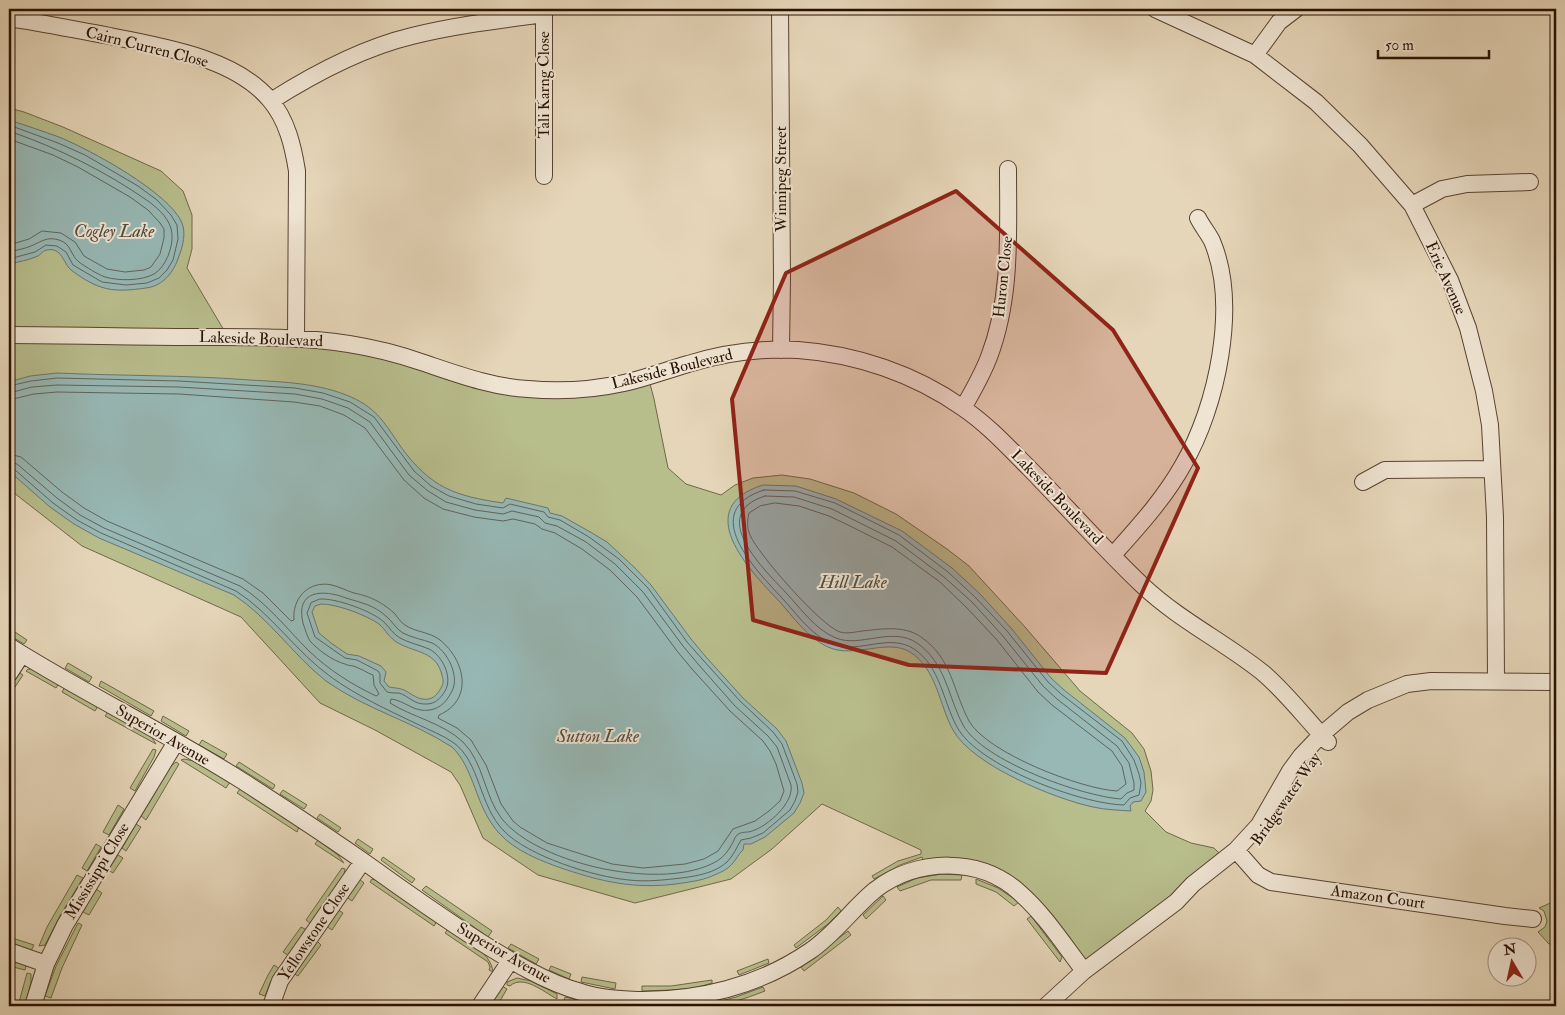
<svg xmlns="http://www.w3.org/2000/svg" width="1565" height="1015" viewBox="0 0 1565 1015" font-family="'IM FELL Double Pica',serif">
<rect width="100%" height="100%" fill="#e6d6b9"/>
<filter id="stains"><feTurbulence type="fractalNoise" baseFrequency=".004" numOctaves="4"/><feColorMatrix values="0 0 0 0 .2 0 0 0 0 .09 0 0 0 0 .02 0 0 0 .5 -.17"/></filter>
<radialGradient id="worn" r=".72"><stop offset=".6" stop-color="#630" stop-opacity="0"/><stop offset="1" stop-color="#630" stop-opacity=".3"/></radialGradient>
<path fill="#b8bd8c" stroke="#706748" d="M9,108L24,112L63,127L161,171L183,191L192,215V249L187,268L228,337L296,339L512,388L648,376L654,399L668,468L686,484L721,495L735,485L753,478L782,475L810,479L854,493L896,514L947,549L969,566L1025,627L1080,691L1132,733L1144,749L1151,771L1153,790L1151,801L1145,811L1166,832L1191,843L1214,848L1226,860L1084,971L1007,883L926,867L922,857L900,865L874,879L872,876L898,861L921,854V850L822,804L772,849L731,879L635,903L538,875L483,838L460,785L451,772L375,730L320,703L241,617L82,546L9,489Z
M9,628L27,640L24,644L9,635Z
M68,663L92,677L89,682L65,668Z
M28,669H33L59,683L56,688L26,671Z
M18,672L23,675L9,696C9,685 10,679 18,672Z
M101,681L154,711L151,716L99,686Z
M65,687L98,706L95,711L62,692Z
M108,712L151,736L156,744L105,716Z
M163,716L189,731L186,736L161,721Z
M202,740L227,754L224,759L199,745Z
M153,749L156,750L154,757L135,791L130,788Z
M184,759L194,761L230,782L226,788L181,760Z
M176,762L179,764L146,820L141,816L170,767Z
M239,762L275,785L273,789L236,766Z
M240,789L299,827L297,832L237,793Z
M283,790L307,805L304,809L280,794Z
M118,805L124,809L109,835L103,832Z
M320,814L341,828L338,832L317,818Z
M136,824L141,827L126,851L122,848Z
M358,839L373,849L370,854L355,843Z
M318,840L338,855L344,863L315,844Z
M96,844L101,847L87,871L82,868Z
M118,855L123,858L113,873L108,870Z
M383,857L415,879L412,883L381,860Z
M342,868L345,869L344,875L311,924L306,920Z
M942,874L962,875L961,880H931L900,891L897,887L917,878Z
M77,875L83,878L60,916L45,945L39,946L47,927Z
M359,879L364,883L352,901L345,896Z
M372,879L375,880L437,921L434,926L370,882Z
M976,879L998,888L1019,902L1014,906L996,892L976,884Z
M426,886L492,931L488,937L422,890Z
M96,889L102,893L89,915L83,912Z
M883,896L886,900L866,919L863,915Z
M1555,901H1556V945L1549,944L1538,932L1545,927L1547,921L1544,911L1539,908Z
M838,907L841,911L828,924L796,948L794,945L826,920Z
M337,909L343,913L332,930L326,926Z
M1031,916L1062,957L1060,962L1027,919Z
M78,923L82,925L62,968L51,998L45,996L56,966Z
M301,927L307,930L289,956L283,952Z
M448,929C463,940 491,951 493,972L489,970L490,967L488,962L445,933Z
M848,931L851,935L804,971L801,967Z
M9,937L34,945L31,951L9,945Z
M316,940L321,945L298,976L293,973Z
M511,944L539,959L536,964L508,948Z
M9,958L24,964L26,966L25,970L9,966Z
M768,959L769,963L739,975L737,971Z
M274,965L280,969L270,983L265,996L259,994L268,975Z
M551,966L571,974L569,979L549,970Z
M27,973L31,974V982L25,1006H18Z
M582,977L616,983L615,989L581,982Z
M517,978L531,981L557,994V999C544,992 523,974 510,986L507,985V982Z
M712,980V983L695,988L672,990L642,991V986H671Z
M502,986L507,989L497,1006H489Z
M763,987L765,991C744,999 725,1006 702,1006L736,997Z
M565,997L605,1006H583L564,1001Z"/>
<path fill="#97b8b5" stroke="#6b756e" fill-rule="evenodd" d="M9,120C25,125 42,131 59,137C89,149 170,193 182,223C186,233 183,246 179,256C174,272 163,286 146,288C131,290 115,292 101,287C91,284 79,276 71,270C63,263 62,247 47,250C44,250 41,254 38,256C29,260 18,262 9,264Z
M57,373C121,376 186,375 250,380C284,382 319,383 351,397C378,409 385,424 401,447C431,488 455,496 503,503L506,498L548,508L550,513L562,516L592,533L607,542L635,568L651,585L691,639L706,657L743,698L777,729L786,741L802,783L804,793L800,803L794,813L765,837L751,844H744L743,850C738,854 737,859 732,864C727,870 719,873 712,876C701,881 688,882 676,884C634,889 603,882 564,869C541,861 515,851 499,833C475,807 475,769 452,747C412,721 365,709 326,681C293,655 269,618 234,595L99,538L74,524L50,507L9,471V382L30,376ZM321,604C337,604 366,615 379,624C386,630 389,638 398,643C416,653 436,651 442,675C443,680 444,682 442,686C439,692 436,697 429,699C419,701 412,694 404,690C400,688 394,688 389,687L384,681L386,672L381,666L359,656L347,654L331,643L319,633L312,612L315,606Z
M763,485L796,486L836,499L902,531L952,568L980,594L1011,628L1051,678L1064,690L1125,738L1139,757L1144,772L1146,792L1141,801L1133,802L1130,806L1131,811C1118,810 1106,810 1093,807C1055,799 972,765 953,730C939,705 937,669 910,652C887,638 854,659 828,647C808,638 793,617 779,601C749,570 690,508 763,485Z"/>
<g fill="none" stroke-linecap="round" stroke-linejoin="round">
<path stroke="#60645c" stroke-width="1" d="M9,125L58,143L85,155L138,186L157,200L171,215L177,225L178,239L173,260L167,270L159,278L147,283L126,285L102,282L73,265L66,252L57,246L46,245L35,252L9,259
M9,131C58,148 105,171 148,201C159,209 171,220 172,234C173,247 166,267 154,274C141,281 119,281 105,277C97,274 86,267 79,262C70,255 72,244 59,240C47,236 41,242 31,246C24,249 16,250 9,252
M9,139L53,155L78,167L130,197L148,210L160,223L164,229V238L160,254L151,267L144,270L125,272L107,269L84,256L75,242L61,233L42,231L29,239L9,245
M9,386L31,381L57,378L179,381L295,388L323,393L350,402L374,417L414,471L431,486L449,496L476,504L503,508L510,504L544,512L548,517L560,520L589,537L619,559L648,588L687,642L703,660L740,701L773,732L782,744L797,784L798,792L795,801L790,810L763,833L751,838L741,840C737,847 733,856 727,862C715,873 697,876 681,878C664,880 646,882 629,880C594,877 528,856 504,831C479,806 480,762 454,743C443,735 429,730 417,724C388,710 357,696 331,677C296,652 272,614 236,591L101,533L77,520L53,503L14,469L9,468
M9,393L32,387L57,385L179,387L295,394L322,399L348,408L370,422L409,475L428,491L446,502L475,510L503,514L512,511L539,517L545,523L557,526L586,542L615,564L643,592L683,646L698,664L735,706L768,736L777,747L791,785C794,803 768,826 752,831C747,833 742,831 737,835C734,838 734,841 732,844C728,851 724,857 717,861C665,892 539,865 502,819C484,796 484,763 463,742C443,723 412,717 390,703L391,699C404,700 414,713 430,710C441,708 447,701 452,691C460,676 447,650 432,643C422,639 412,638 403,633C396,629 393,622 387,617C374,605 362,603 346,598C323,589 295,590 303,623C305,629 307,636 310,641C318,650 333,661 345,664C348,666 352,665 356,667C362,669 367,673 373,675L374,685L379,694L376,696C351,684 329,670 309,651C287,629 267,603 240,586L104,528L80,515L57,498L17,464L9,462
M9,400L34,394L57,392L179,394L294,402L320,406L344,415L365,428L404,480L424,498L443,509L474,517L503,521L513,519L535,524L542,529L555,533L582,549L610,570L637,597L677,651L692,669L730,711L763,741L770,751L776,764L784,791L780,801L769,811L755,821L733,829L718,851L704,859L685,864L643,868L612,864L547,843L520,827L513,821L501,804L486,765L471,740L457,728L438,718L439,715C474,700 465,660 440,640C430,632 415,632 405,625C400,622 398,617 394,613C390,609 384,605 379,602C370,597 363,595 354,593C347,591 340,587 332,585C309,580 292,598 294,620L291,621L263,593L243,579L107,521L84,508L62,492L21,457L9,454
M764,490L795,491L835,503L899,535L948,572L976,598L1007,631L1048,682L1061,694L1122,741L1134,760L1139,774L1141,783L1139,795L1130,798L1124,805C1081,804 978,766 957,727C943,701 940,666 914,649C890,633 860,653 836,645C813,638 797,614 782,598C756,570 697,511 764,490Z
M765,496L794,497L832,509L896,541L944,577L972,602L1002,635L1043,686L1057,699L1117,746L1129,763L1134,783V790L1127,793L1121,799C1081,796 983,761 963,725C948,697 946,663 917,643C892,626 860,648 836,638C816,630 802,610 788,595C766,571 705,515 765,496Z
M775,503L799,506L829,516L848,525L892,547L940,582L966,607L997,640L1038,692L1052,705L1112,751L1122,766L1126,784L1117,791C1081,789 987,753 969,721C953,691 952,658 921,637C904,625 882,629 862,631C855,632 847,634 840,632C821,626 758,554 750,535C747,528 747,521 749,513L760,506Z
M320,599C336,598 372,611 384,622C390,628 393,634 400,638C409,643 420,645 429,649C443,656 453,678 445,691C441,698 435,704 427,704C414,705 409,696 399,693C395,693 391,693 387,692L380,683V674L378,671L357,660L345,658L315,637L307,613L311,603Z"/>
<g stroke="#584230" stroke-width="18">
<path id="street" d="M780,9L782,278L781,350
M1155,9L1255,55L1316,102L1360,145L1412,205L1450,280L1468,328L1484,391L1490,425L1495,517L1496,680
M9,18C43,23 76,30 110,36C162,47 234,57 270,100C287,120 293,146 297,171L296,339
M1255,55L1279,22L1296,9
M271,101C315,73 362,48 412,36C456,25 500,20 544,14V176
M1412,205L1442,189L1467,184L1530,182
M9,335C70,335 132,337 194,337C246,337 298,336 349,344C374,348 398,354 421,362C457,374 491,387 528,389C560,392 592,390 624,383C646,378 667,370 688,364C723,353 761,348 798,350C856,354 915,374 963,408C988,425 1008,447 1029,468C1067,507 1103,548 1142,585C1179,620 1223,641 1262,672C1286,692 1306,719 1328,742
M963,408C973,391 982,375 989,357C1012,297 1008,232 1008,169
M1363,482L1385,470L1492,469
M1113,555C1138,527 1164,499 1183,465C1217,407 1239,305 1212,241C1208,233 1202,226 1198,218
M9,646C85,694 167,733 244,782C286,809 329,837 370,866C406,892 442,917 479,941C511,961 545,982 581,992C599,998 618,999 637,1000C698,1001 759,986 810,951C835,934 852,909 875,890C917,858 980,856 1020,893C1045,915 1064,945 1084,971
M9,674L22,654
M1236,850L1258,875L1271,882L1505,916L1533,919
M9,951L46,964
M33,1006L46,964L65,925L176,742
M271,1006L280,981L363,861
M480,1006L510,961
M1046,1006L1084,971L1176,902L1193,884L1236,850L1259,825L1290,771L1301,756L1321,735L1348,712L1368,700L1407,684L1431,681L1556,682"/>
</g>
<use href="#street" stroke="#efe4d2" stroke-width="16"/>
</g>
<path fill="#8f2418" fill-opacity="0.2" stroke="#8f2418" stroke-width="4" stroke-linejoin="round" d="M956,191L1113,330L1198,468L1106,673L909,665L753,620L732,399L786,273Z"/>
<g text-anchor="middle" dominant-baseline="central" stroke-width="4" stroke-linejoin="round" paint-order="stroke">
<g font-size="16" fill="#291103" stroke="#efe4d2">
<text transform="translate(147 47) rotate(14)">Cairn Curren Close</text>
<text transform="translate(544 85) rotate(-90)">Tali Karng Close</text>
<text transform="translate(781 179) rotate(-90)">Winnipeg Street</text>
<text transform="translate(1003 277) rotate(-84)">Huron Close</text>
<text transform="translate(1446 278) rotate(66)">Erie Avenue</text>
<text transform="translate(261 339) rotate(2)">Lakeside Boulevard</text>
<text transform="translate(672 369) rotate(-14)">Lakeside Boulevard</text>
<text transform="translate(1057 497) rotate(46)">Lakeside Boulevard</text>
<text transform="translate(163 735) rotate(30)">Superior Avenue</text>
<text transform="translate(1286 799) rotate(-55)">Bridgewater Way</text>
<text transform="translate(97 871) rotate(-59)">Mississippi Close</text>
<text transform="translate(1378 897) rotate(8)">Amazon Court</text>
<text transform="translate(314 932) rotate(-56)">Yellowstone Close</text>
<text transform="translate(504 953) rotate(30)">Superior Avenue</text>
</g>
<g font-size="18" font-style="italic" fill="#504b41" stroke="#efe4d2">
<text x="114" y="231">Cogley Lake</text>
<text x="853" y="582">Hill Lake</text>
<text x="598" y="736">Sutton Lake</text>
</g>
</g>
<rect width="1565" height="1015" fill="none" stroke="#e6d6b9" stroke-width="30"/>
<rect x="10" y="10" width="1545" height="995" fill="none" stroke="#291103" stroke-width="2.5"/>
<rect x="15" y="15" width="1535" height="985" fill="none" stroke="#291103"/>
<g transform="translate(1512 962) rotate(351)"><circle r="24" fill="#efe4d2" stroke="#a0907f"/>
<path d="M0-4L9 19L0 12L-9 19Z" fill="#8f2418"/>
<text y="-8" font-size="14" font-weight="bold" text-anchor="middle" fill="#291103">N</text>
</g>
<path d="M1378 50v8h111v-8" fill="none" stroke="#291103" stroke-width="2.5"/>
<text x="1385" y="50" font-size="15" fill="#291103" stroke="#efe4d2" stroke-width="4" paint-order="stroke">50 m</text>
<rect width="100%" height="100%" filter="url(#stains)"/>
<rect width="100%" height="100%" fill="url(#worn)"/>
</svg>
